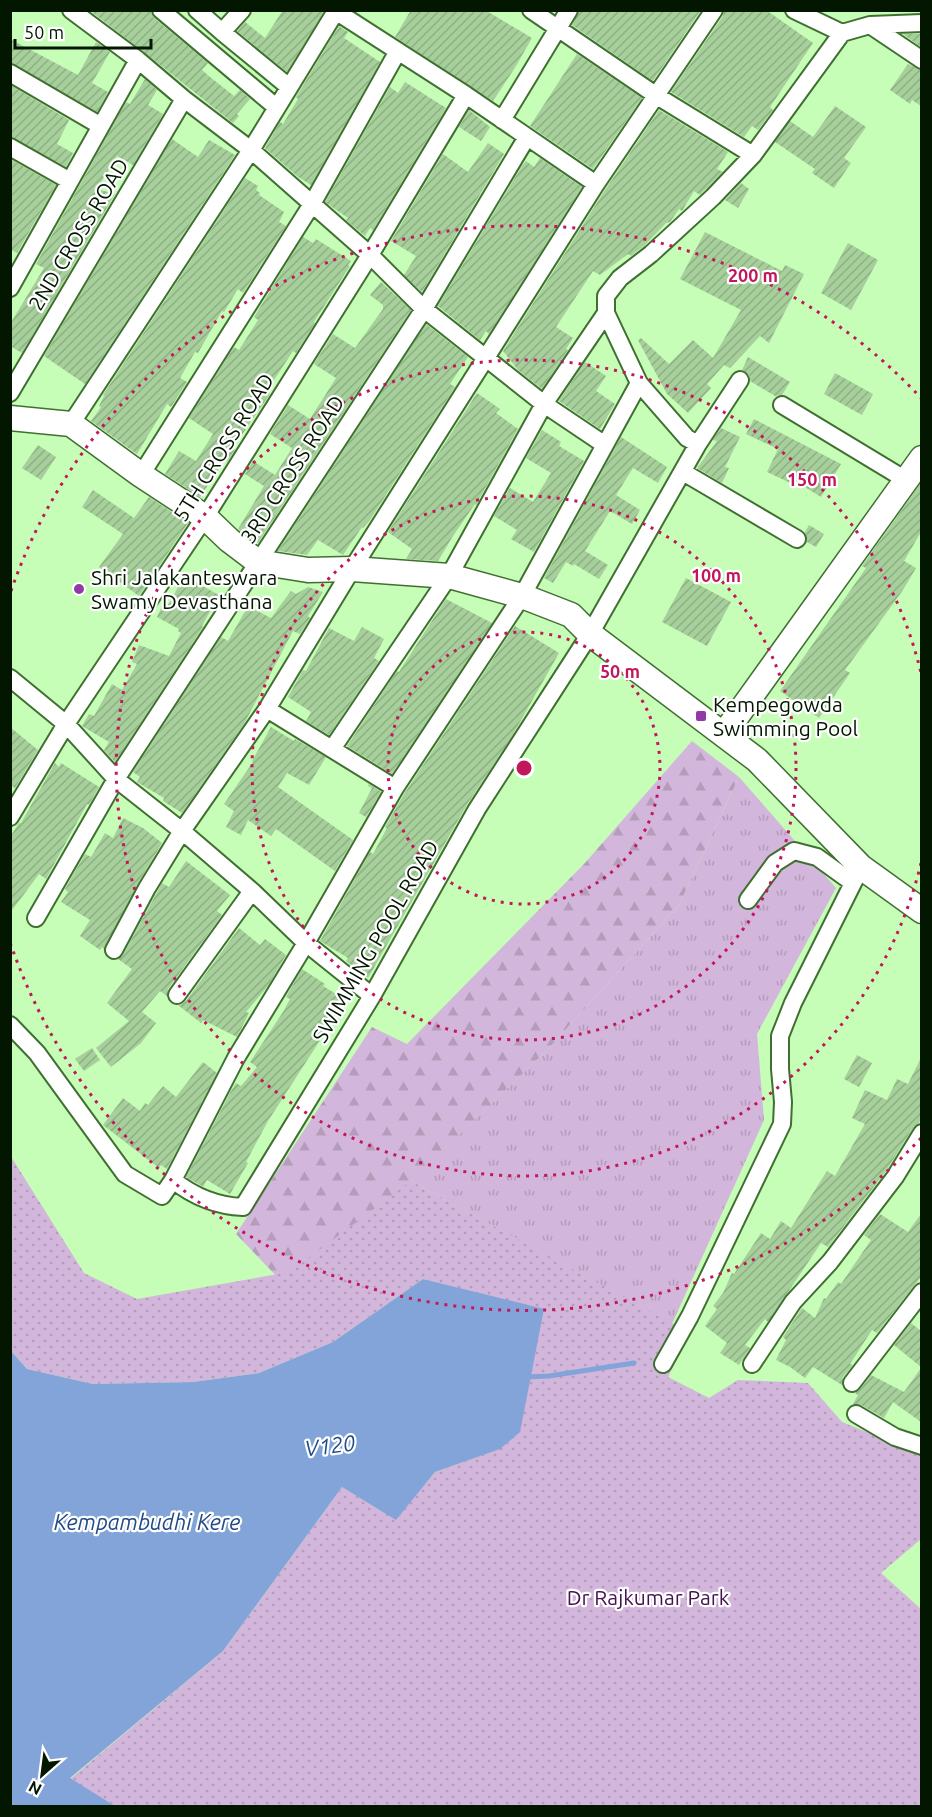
<svg xmlns="http://www.w3.org/2000/svg" width="932" height="1817" viewBox="0 0 932 1817" font-family="Ubuntu,sans-serif">
<defs>
<pattern id="grass-tufts" width="24" height="20" patternUnits="userSpaceOnUse" patternTransform="scale(1.5)"><rect width="24" height="20" fill="#d3b6db"/><path d="M3 7l-1-3M5 7V3M7 7l1-3M15 17l-1-3M17 17v-4M19 17l1-3" fill="none" stroke="#b49cba"/></pattern>
<pattern id="forest-firs" width="22" height="20" patternUnits="userSpaceOnUse" patternTransform="scale(1.5)"><rect width="22" height="20" fill="#d3b6db"/><path d="M5 1l3.5 6h-7zM16 11l3.5 6h-7z" fill="#b49cba"/></pattern>
<pattern id="park-dots" width="8" height="8" patternUnits="userSpaceOnUse" patternTransform="scale(1.5)"><rect width="8" height="8" fill="#d3b6db"/><path d="M2 2h.1M6 6h.1" fill="none" stroke="#b49cba" stroke-width="1.8" stroke-linecap="round"/></pattern>
<pattern id="building-hatch" width="6" height="6" patternUnits="userSpaceOnUse" patternTransform="scale(1.5)"><rect width="6" height="6" fill="#a6cf9b"/><path d="M-1 1l2-2M0 6l6-6M5 7l2-2" fill="none" stroke="#8db184"/></pattern>
</defs>
<rect width="100%" height="100%" fill="#c6fdb7"/>
<path fill="url(#grass-tufts)" d="M739,777L836,888L757,1034L764,1120L672,1324L411,1181L548,1049L679,905Z"/>
<path fill="url(#forest-firs)" d="M692,741L739,777L679,905L548,1049L311,1278L283,1283L236,1234L372,1027L407,1044L584,864Z"/>
<path fill="url(#park-dots)" d="M10,1155L84,1273L137,1299L290,1272L411,1181L690,1333L668,1377L709,1398L738,1380L808,1383L842,1422L921,1454V1539L881,1573L921,1609V1806H115L70,1779L223,1651L342,1487L396,1519L435,1472L499,1449L544,1310L423,1279L333,1342L259,1373L193,1382L93,1384L27,1369L11,1351Z"/>
<path fill="#83a4d8" d="M423,1279L544,1309L520,1432L500,1449L435,1472L396,1520L342,1487L223,1651L70,1778L115,1806H11V1351L27,1369L93,1384L193,1382L259,1373L333,1342Z"/>
<g fill="none" stroke-linecap="round" stroke-linejoin="round">
<path stroke="#83a4d8" stroke-width="5" d="M525,1377L549,1376L634,1363"/>
</g>
<path fill="url(#building-hatch)" d="M89,10H151L154,18L208,63L202,70L210,77L234,96L240,90L250,99L237,114L239,116L233,123L144,52Z
M283,10H320L323,13L287,72L237,31L245,22L265,38Z
M411,10H485L532,38L516,66L493,101L395,37Z
M579,10H701L653,81L572,25Z
M724,10H766L813,43L770,107L773,110L758,130L752,126L744,137L671,92L723,16Z
M339,26L348,32L344,38L380,62L311,185L297,176L265,148L280,122L283,124L298,99L296,97Z
M903,34H921V47Z
M10,39L78,75L96,42L110,52L92,83L108,92L97,112L10,63Z
M577,54L642,98L593,169L530,126Z
M908,64L921,70V106L912,100L910,104L890,90Z
M145,79L157,90L148,105L163,114L133,165L117,156L97,189L115,194L22,353L10,346V324L44,268L36,264L126,102L130,104Z
M405,82L446,108L373,230L370,228L365,236L346,220L348,218L325,202L390,87L398,93Z
M10,85L69,120L57,144L73,153L66,167L10,137Z
M835,106L866,127L844,158L851,163L834,188L812,173L815,169L775,142L790,121L813,137Z
M469,110L490,127L481,141L459,127Z
M659,110L728,152L717,169L723,172L700,195L694,191L682,211L679,209L670,222L666,223L645,245L631,256L628,254L600,275L593,271L556,327L573,338L566,349L568,350L542,389L518,370L503,351L605,190Z
M172,139L198,157L209,140L235,155L85,384L44,356Z
M488,143L504,154L422,292L404,275L416,256L391,241L443,154L468,172Z
M540,158L582,187L489,334L486,331L480,340L438,306L522,166L526,161L534,167Z
M10,159L56,185L17,253L10,249Z
M245,178L258,186L256,190L260,193L259,195L284,212L279,222L286,226L243,293L238,289L224,312L222,311L198,353L195,352L180,378L187,382L171,407L167,404L137,454L91,421L101,407L99,406L104,396L103,395Z
M741,183L749,189L738,208L725,200Z
M705,232L782,271L785,265L804,274L769,343L760,336L730,368L724,365L707,384L711,388L688,413L667,394L638,340L641,338L669,364L693,340L713,358L741,310L680,279Z
M303,237L313,243L316,239L351,261L348,265L350,266L314,322L315,323L296,353L293,351L267,391L270,394L233,448L235,450L227,462L224,461L200,497L165,474L179,451L196,461L213,434L189,418L234,347L239,350L258,320L254,317Z
M848,243L878,260L851,310L821,293Z
M381,282L411,310L258,543L238,529L264,486L245,474L253,461L275,475L292,448L270,434L288,405L310,419L336,378L314,364L333,334L355,348L383,309V305L370,295Z
M426,324L468,357L450,384L455,387L370,520L363,528L362,527L343,555L318,540L307,555L278,551Z
M748,357L790,382L782,395L775,396L750,381L749,375L742,370Z
M585,362L606,376L596,391L615,404L600,429L559,401Z
M835,373L873,394L862,415L824,394Z
M477,393L500,409L496,413L518,429L476,505L475,504L453,536L438,561L406,559L412,549L388,532Z
M754,419L841,464L821,497L800,484L799,487L767,472L778,449L746,434Z
M721,428L740,437L725,467L729,468L722,483L697,468L717,441L713,440Z
M542,430L561,442L559,446L584,461L534,552L511,539L517,530L494,516L510,488L533,502L551,473L526,458Z
M621,437L667,467L658,483L633,468L616,495L640,510L632,524L610,511L585,551L608,565L599,579L574,564L573,566L566,562L553,583L544,578Z
M38,445L56,457L41,480L22,468Z
M921,483V532L904,561L916,568L903,590L845,670L850,673L819,718L780,691L866,568L862,566Z
M93,490L134,518L149,497L188,523L139,596L99,567L123,534L82,507Z
M809,525L824,534L816,547L807,542L805,532Z
M184,576L219,595L202,626L203,627L115,762L104,750L109,742L82,726L89,714L94,716L112,684L122,690L137,664L132,662L139,645L169,656L181,633L178,631L179,629L157,617L164,602L169,604Z
M686,578L731,602L707,646L662,622Z
M308,587L323,592L308,616L310,618L300,634L293,631L244,724L182,813L163,801L164,798L137,782L140,777L133,772L221,637L228,641L248,606L271,618L291,591L296,594Z
M446,599L492,623L392,774L347,746L397,671L399,672Z
M515,626L559,653L511,738L468,803L368,978L346,961L348,958L320,941L370,852L373,854L387,828L385,827L404,794Z
M362,627L384,639L374,658L379,661L329,735L306,721L311,712L288,697L303,670L306,671L329,628L354,641Z
M10,727L38,750L15,788L10,785Z
M271,727L294,741L295,739L326,757L309,785L287,773L278,787L353,840L335,871L276,829L271,836L248,820L241,835L226,827L234,811L224,804L253,762L252,761Z
M55,763L59,767L61,763L99,787L89,805L87,804L46,879L39,874L10,913V837L19,823H21Z
M369,784L381,792L366,817L359,813L372,788L368,786Z
M123,818L143,828L162,843L138,883L104,949L102,947L100,950L80,936L90,920L61,902L68,892L65,889L85,854L91,857L105,833L113,838Z
M186,861L230,895L217,911L222,915L168,989L167,996L160,991L142,1012L156,1023L141,1043L111,1067L96,1048L129,1021L107,1003L132,969L118,959L123,955L162,883L169,887Z
M239,928L260,945L265,939L286,955L268,986L246,1012L249,1013L237,1037L203,1020L201,1023L178,1005L186,1001Z
M302,969L325,984L323,986L346,1000L268,1121L246,1162L248,1163L230,1194L207,1180L203,1187L202,1186L186,1177L231,1091L236,1083L241,1086L257,1067L250,1062L283,1012L290,999L286,997Z
M92,1048L100,1060L84,1071L75,1059Z
M857,1055L872,1063L859,1087L844,1079Z
M921,1058V1118L919,1123L913,1128L886,1171L828,1247L821,1243L768,1322L765,1319L745,1345L750,1348L739,1365L720,1353L727,1343L705,1326L717,1309L713,1306L723,1293L732,1273L734,1274L761,1233L770,1239L781,1221L791,1228L827,1171L835,1176L865,1124L852,1118L865,1090L887,1100L897,1079L908,1084Z
M203,1062L217,1073L167,1169L161,1165L159,1168L103,1125L123,1098L140,1111L145,1103L148,1105L163,1086L176,1097Z
M880,1214L908,1232L921,1214V1277L877,1333L872,1330L850,1364L853,1365L843,1377L842,1385L813,1367L805,1378L790,1367L776,1360L786,1340L783,1337L802,1308L815,1318L824,1298L826,1299L838,1282L841,1284L871,1240L864,1235Z
M911,1323L921,1331V1367L894,1345Z
M921,1368V1422L893,1402L884,1418L861,1405L853,1404L858,1395L855,1393L860,1389L871,1375L904,1392Z"/>
<g fill="none" stroke-linecap="round" stroke-linejoin="round">
<g stroke="#407031" stroke-width="20">
<path id="street" d="M71,10L138,60L184,99L251,150L370,255L424,309L544,404L449,576L332,749
M161,10L276,107
M197,10L222,32L242,10
M334,10L466,95L596,184
M531,10L657,96L753,155
M794,10L842,33
M870,25L922,60
M222,32L289,87
M10,73L101,126
M502,120L569,10
M10,147L70,181
M10,288L138,60
M10,393L184,99
M782,405L906,480
M71,424L251,150L336,11
M698,444L740,380
M605,445L544,404L606,313
M683,472L797,539
M141,475L312,204L398,51
M10,678L66,724L116,779L182,831L252,891L306,943L372,996
M267,709L395,788
M10,817L66,724L205,517L370,255L466,95
M748,900L775,863L794,851L817,857L853,883
M36,918L116,779L424,309L527,137
M114,950L147,888L182,831L267,709L352,569L596,184L714,10
M177,995L252,891
M10,1025L37,1053L125,1174L162,1196L173,1180L236,1058L306,943L395,788L522,596L639,383
M173,1180C193,1196 217,1206 243,1207L372,996L477,809L590,634L698,444L687,438L639,383L606,313V296L620,278L651,254L713,197L753,155L842,33L870,25L922,23
M663,1364L690,1316L782,1124L783,1102L780,1069V1036L793,1003L861,867
M752,1364L793,1302L830,1262L895,1177L922,1133
M852,1383L922,1292
M856,1414L895,1437L922,1446"/>
</g>
<g stroke="#407031" stroke-width="27">
<path id="secondary" d="M10,418L71,424L141,475L205,517L229,540L258,562L308,570L352,569L449,576L522,596L571,615L590,634L757,760L861,867L922,911
M724,734L922,458"/>
</g>
<use href="#street" stroke="#fff" stroke-width="16"/>
<use href="#secondary" stroke="#fff" stroke-width="24"/>
</g>
<g fill="none" stroke="#c2185b" stroke-width="3" stroke-dasharray="3 6">
<circle cx="524" cy="768" r="136"/>
<circle cx="524" cy="768" r="272"/>
<path d="M921 863A408 408 0 1 1 921 673"/>
<path d="M921 1138A543 543 0 0 1 11 945M11 591A543 543 0 0 1 921 398"/>
</g>
<g fill="#913aa7" stroke="#fff" stroke-width="2">
<circle cx="79" cy="589" r="6"/>
<rect x="695" y="710" width="12" height="12" rx="3"/>
</g>
<g text-anchor="middle" dominant-baseline="central" stroke-width="4.5" stroke-linejoin="round" paint-order="stroke">
<g font-size="21" fill="#031600" stroke="#fff">
<text transform="translate(78 234) rotate(-59)">2ND CROSS ROAD</text>
<text transform="translate(223 447) rotate(-58)">5TH CROSS ROAD</text>
<text transform="translate(292 469) rotate(-57)">3RD CROSS ROAD</text>
<text transform="translate(375 941) rotate(-60)">SWIMMING POOL ROAD</text>
</g>
<g font-size="21" fill="#031600" stroke="#fff" text-anchor="start">
<text x="91" y="577">Shri Jalakanteswara<tspan x="91" dy="24">Swamy Devasthana</tspan></text>
<text x="713" y="704">Kempegowda<tspan x="713" dy="24">Swimming Pool</tspan></text>
</g>
<g font-size="21" fill="#441250" stroke="#fff">
<text x="648" y="1597">Dr Rajkumar Park</text>
</g>
<g font-size="22" font-style="italic" fill="#224b8a" stroke="#fff">
<text transform="translate(330 1445) rotate(-7)">V120</text>
<text x="147" y="1521">Kempambudhi Kere</text>
</g>
</g>
<circle cx="524" cy="768" r="9" fill="#c2185b" stroke="#fff" stroke-width="3"/>
<g font-size="18" text-anchor="middle" font-weight="bold" fill="#c2185b" stroke="#fff" stroke-width="4.5" stroke-linejoin="round" paint-order="stroke">
<text x="753" y="282">200 m</text>
<text x="812" y="486">150 m</text>
<text x="716" y="582">100 m</text>
<text x="620" y="678">50 m</text>
</g>
<rect width="932" height="1817" fill="none" stroke="#031600" stroke-width="24"/>
<g transform="translate(42 1775) rotate(208)" stroke="#ffffff" stroke-width="4.5" paint-order="stroke">
<path d="M0-4.5L10 22L0 15L-10 22Z" fill="#031600"/>
<text y="-9" font-size="16" font-weight="bold" text-anchor="middle" fill="#031600">N</text>
</g>
<path d="M15 39v9h136v-9" fill="none" stroke="#031600" stroke-width="3"/>
<text x="24" y="39" font-size="18" fill="#031600" stroke="#ffffff" stroke-width="4.5" paint-order="stroke">50 m</text>
</svg>
